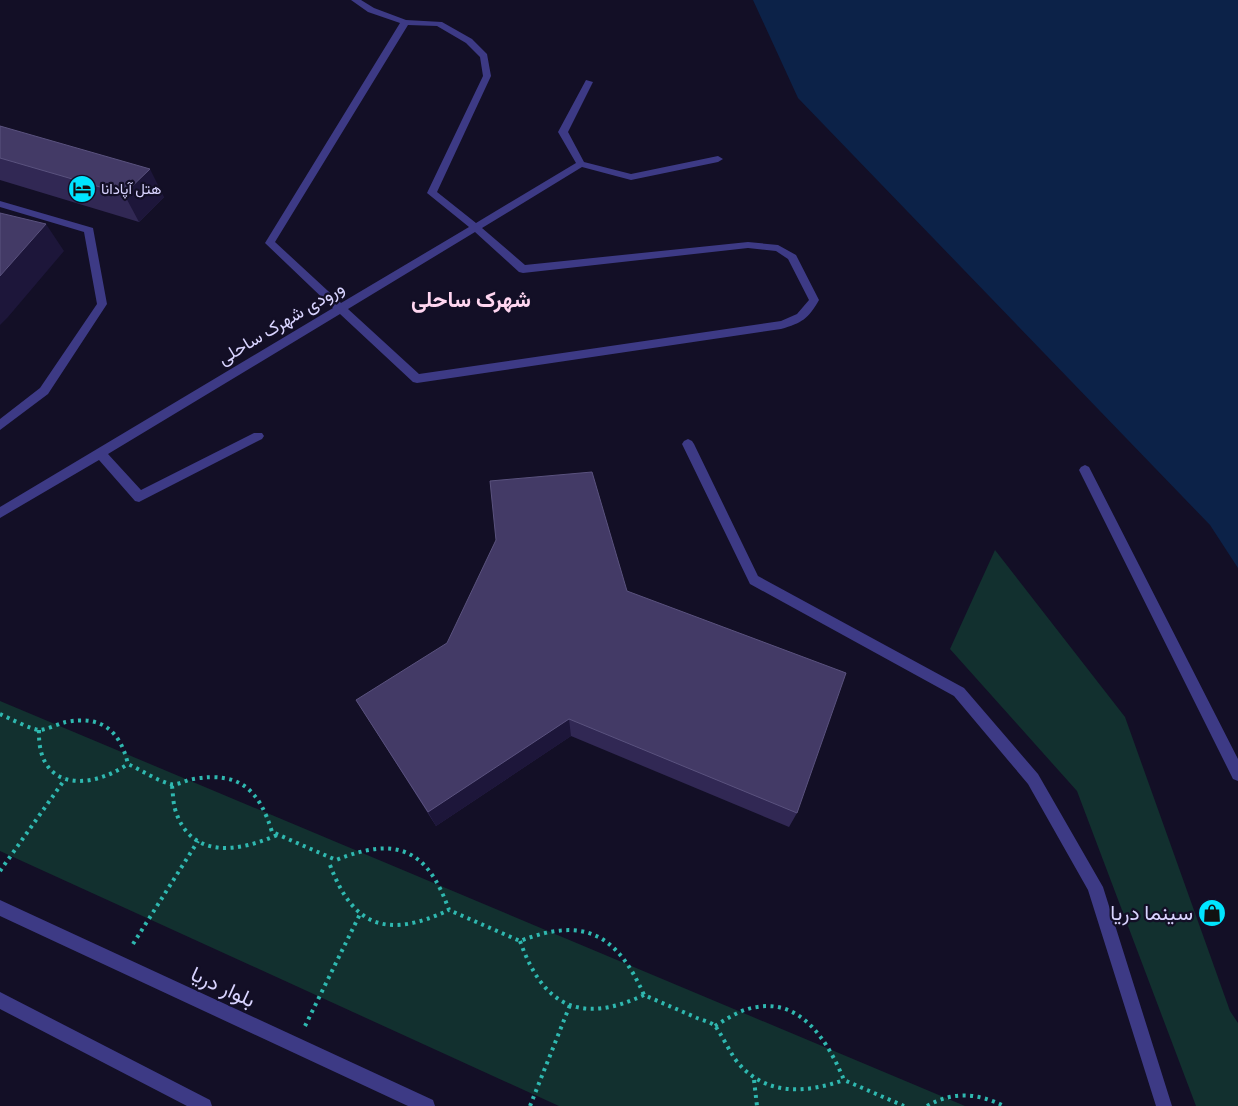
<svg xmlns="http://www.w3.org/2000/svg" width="1238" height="1106" viewBox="0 0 1238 1106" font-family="Signika,Vazirmatn,sans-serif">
<rect width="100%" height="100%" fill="#130f26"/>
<path fill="#12302f" d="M995,550L1125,717L1230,1011L1238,1023V1106H1196L1077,791L950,649Z
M0,701L965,1106H559L0,851Z"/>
<path fill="#0c2248" d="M753,0H1238V568L1210,525L798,98Z"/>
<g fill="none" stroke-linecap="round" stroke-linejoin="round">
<path stroke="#2fb8b0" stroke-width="4" stroke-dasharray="3 4.5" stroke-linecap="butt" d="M0,714C9,718 32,730 40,730C48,729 58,724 66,722C102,715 120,731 128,764C141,770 156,780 170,784C177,786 186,780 193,779C239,771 259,789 272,832L336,860C396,836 427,848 449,910L520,941C584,916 617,934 644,995C662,1003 679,1010 697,1018C702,1020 711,1022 715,1026C719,1030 730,1052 735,1059C763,1096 804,1094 844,1080
M39,730C37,790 88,791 128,764
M172,786C173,793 173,802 175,809C190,860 239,852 277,835
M330,865C354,929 389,938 449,910
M0,871L65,779
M520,941C543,1006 580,1025 644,995
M133,944L198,841
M305,1026L360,914
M715,1026C728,1018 741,1009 757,1007C803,999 829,1044 844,1080L904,1106
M754,1080L757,1106
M530,1106L570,1005
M927,1106C953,1091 978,1093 1004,1106"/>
<path fill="#3d3a85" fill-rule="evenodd" d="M351,0H361L374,8L406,20L442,22L472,39L487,54L491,76L437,192L476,223L576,163L558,132L586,80L593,82L568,132L584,162L631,174L718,156L723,159L718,162L631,180L582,167L482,228L525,265L748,242L778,245L796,255L819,300C808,319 802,323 781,329L417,383L413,382L340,314L108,454L141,490L254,433H262L264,436L262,439L139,502L135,501L99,460L0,518V507L333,308L265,243L400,23L368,12ZM408,25L437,26L466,43L480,57L483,76L427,193L469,227L341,303L275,242ZM475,232L519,272L523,273L748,248L776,251L788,259L809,300L797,314L781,321L419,374L348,309Z
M0,201L93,228L107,304L48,394L0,430V419L40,388L97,304L84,232L0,207Z
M688,439L692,441L694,444L758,576L964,688L1038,774L1103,887L1172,1106H1156L1088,890L1028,784L954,696L750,584L682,444L684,441Z
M1085,465L1089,467L1238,759V781L1233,779L1079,470L1081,467Z
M0,900L433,1100L435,1106H408L0,916Z
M0,992L210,1100L212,1106H187L0,1009Z"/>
</g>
<path fill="#312854" d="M0,126L164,197L139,222L0,180Z
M627,591L797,813L789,827L571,736L436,826L356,700Z"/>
<path fill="#1d163a" d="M150,169L164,197L139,222L124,194Z
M46,224L64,251L8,317L0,325V276Z
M569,719L571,736L436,826L428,812Z"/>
<path fill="#433a66" stroke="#5a527e" d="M0,126L150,169L124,194L0,158Z
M0,213L46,224L0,276Z
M592,472L627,591L846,673L797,813L569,719L428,812L356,700L447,643L496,540L490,481Z"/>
<defs>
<g id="hotel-disc" transform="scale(1.4375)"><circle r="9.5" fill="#00e5ff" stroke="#130f26"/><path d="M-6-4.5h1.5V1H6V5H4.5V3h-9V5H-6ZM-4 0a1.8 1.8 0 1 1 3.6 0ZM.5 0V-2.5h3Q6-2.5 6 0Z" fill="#111"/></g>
<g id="shop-disc" transform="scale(1.4375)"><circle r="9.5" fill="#00e5ff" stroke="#130f26"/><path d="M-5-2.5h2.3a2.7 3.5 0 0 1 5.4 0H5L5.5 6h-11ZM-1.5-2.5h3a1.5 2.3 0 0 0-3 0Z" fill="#111"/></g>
</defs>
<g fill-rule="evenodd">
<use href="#hotel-disc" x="82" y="189"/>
<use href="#shop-disc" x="1212" y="913"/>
</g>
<g text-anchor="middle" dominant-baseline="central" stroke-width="4.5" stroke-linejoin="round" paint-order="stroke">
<g font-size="15" fill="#d9d4ff" stroke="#130f26" text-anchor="start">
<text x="101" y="189">هتل آپادانا</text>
</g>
<g font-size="18" fill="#d9d4ff" stroke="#130f26">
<text transform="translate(281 323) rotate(-31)">ورودی شهرک ساحلی</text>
</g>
<g font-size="21" fill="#d9d4ff" stroke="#130f26" text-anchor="end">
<text x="1193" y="913">سینما دریا</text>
</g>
<g font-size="21" fill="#d9d4ff" stroke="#130f26">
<text transform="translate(223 987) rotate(25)">بلوار دریا</text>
</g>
<g font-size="22" font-weight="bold" fill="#ffd6f0" stroke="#130f26">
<text x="471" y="299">شهرک ساحلی</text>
</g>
</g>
</svg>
